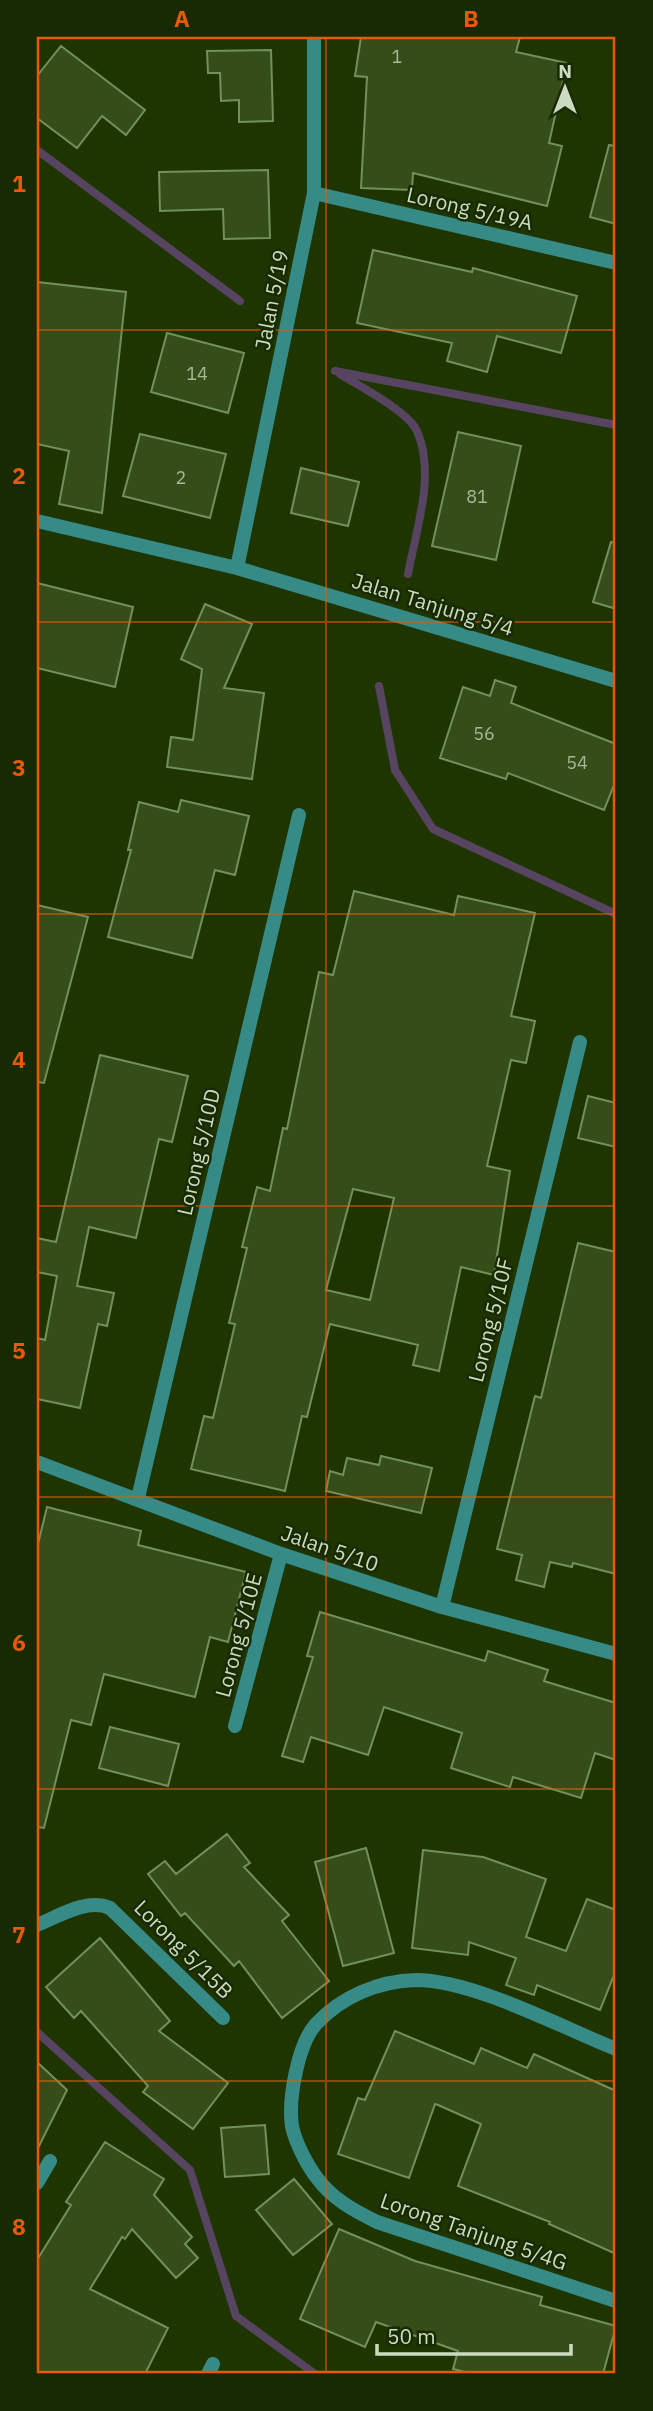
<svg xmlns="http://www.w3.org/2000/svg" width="653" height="2411" viewBox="0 0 653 2411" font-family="'IBM Plex Sans',sans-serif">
<rect width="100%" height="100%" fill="#1e3500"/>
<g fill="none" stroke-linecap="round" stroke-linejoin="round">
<path stroke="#574460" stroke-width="8" d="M37,150L240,301
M335,371L616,425
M340,374C359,386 408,411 417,431C436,474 416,530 408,574
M379,686L395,770L433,829L616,914
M37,2032L190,2170L236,2316L315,2374"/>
</g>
<path fill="#354e19" stroke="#74905a" stroke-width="2" fill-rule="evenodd" d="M361,37H520L516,52L567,63L549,143L562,146L547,206L413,173L412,190L361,188L367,77L355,76Z
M61,46L145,110L126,135L102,116L77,148L37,118V76Z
M271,50L273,121L239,122V100L221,101L220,73H208L207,51Z
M609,145L616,146V224L590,217Z
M268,170L270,238L224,239L223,209L160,211L159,172Z
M373,250L472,272L473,268L577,296L561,353L497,336L487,372L447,361L452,343L357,323Z
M37,282L126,292L102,513L59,504L69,451L37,444Z
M167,333L244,353L228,413L151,392Z
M458,432L521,446L496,560L432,546Z
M140,434L226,454L210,518L123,496Z
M301,468L359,482L348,526L291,513Z
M611,542L616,543V609L593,602Z
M37,583L133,607L115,687L37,668Z
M205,604L252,624L224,688L264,693L252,779L167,767L171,737L193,740L202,669L181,659Z
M495,680L516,687L511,703L616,744V780L604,810L508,773L506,779L440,758L463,687L490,696Z
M181,800L249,816L235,875L215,870L192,958L108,937L131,850H128L139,802L178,812Z
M354,891L454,915L458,896L535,913L511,1016L535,1021L526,1063L511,1060L487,1166L510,1171L494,1275L461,1267L439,1371L413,1365L418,1345L330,1324L307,1417L302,1416L285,1491L191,1469L204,1416L213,1418L235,1324L229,1323L247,1248L242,1247L257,1187L270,1191L283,1128L287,1129L319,972L333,975ZM353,1189L394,1198L370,1300L326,1290Z
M37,905L88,917L44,1083L37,1082Z
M100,1055L188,1076L172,1142L159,1139L136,1238L89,1227L77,1286L114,1293L107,1326L98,1324L80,1408L37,1399V1338L45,1340L57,1276L37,1272V1238L56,1242Z
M588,1096L616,1103V1147L578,1138Z
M578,1243L616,1252V1574L573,1563L572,1567L550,1562L544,1587L516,1580L522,1555L497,1549L535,1396L541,1398Z
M381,1456L432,1468L421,1513L326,1491L330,1471L343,1475L347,1458L379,1465Z
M47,1507L141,1531L138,1545L246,1572L228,1642L210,1637L195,1697L104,1674L91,1725L71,1720L44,1828L37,1827V1548Z
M320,1612L485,1661L488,1651L548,1670L544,1681L616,1703V1760L595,1753L581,1798L513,1777L510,1787L451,1768L462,1733L384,1707L368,1755L311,1737L303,1762L282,1756L313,1657L307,1656Z
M110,1727L179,1744L168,1786L99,1768Z
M227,1834L250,1863L244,1867L289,1915L282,1921L329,1981L282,2018L239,1961L234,1966L185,1913L181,1916L148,1874L165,1861L176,1874Z
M366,1848L394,1953L343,1966L315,1862Z
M423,1850L483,1857L546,1879L526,1937L566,1951L587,1899L616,1910V1970L600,2010L537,1985L534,1995L506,1985L516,1958L469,1942L468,1955L412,1948Z
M100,1938L170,2021L159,2031L228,2083L193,2129L143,2092L148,2086L81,2011L74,2018L46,1987Z
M395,2031L474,2064L481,2048L527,2068L534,2054L616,2091V2254L549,2224L550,2222L458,2186L481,2124L438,2105L435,2104L409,2178L338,2154L358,2098L365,2100Z
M37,2062L67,2090L37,2150Z
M265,2125L269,2174L225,2177L221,2128Z
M105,2142L164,2179L154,2195L192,2237L185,2244L198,2258L176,2278L132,2229L125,2239L122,2237L90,2289L168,2328L145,2374H37V2260L71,2205L66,2202Z
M294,2179L332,2224L293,2255L256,2210Z
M339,2229L415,2261L542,2297L540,2305L616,2326L603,2374H473L453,2369L458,2351L376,2322L365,2347L300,2319Z"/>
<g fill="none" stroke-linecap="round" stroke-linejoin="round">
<path stroke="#378b87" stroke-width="14" d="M314,193L616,263
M37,521L237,568L616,681
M237,568L314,193V37
M37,1462L281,1554L442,1607L616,1654
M138,1498L299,815
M442,1607L580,1042
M235,1726L281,1554
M37,1925C59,1916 87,1898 110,1908L223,2018
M616,2049C561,2027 473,1980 416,1980C379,1981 342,1996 316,2024C298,2044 288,2099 292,2126C295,2142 307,2165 317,2178C332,2199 355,2211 377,2222L616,2301
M37,2183L50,2161
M208,2374L213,2364"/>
</g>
<path fill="none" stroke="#e8590c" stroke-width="2" stroke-opacity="0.55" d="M326,37V2374M37,330H616M37,622H616M37,914H616M37,1206H616M37,1497H616M37,1789H616M37,2081H616"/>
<g text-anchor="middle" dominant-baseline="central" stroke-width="5" stroke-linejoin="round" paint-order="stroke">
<g font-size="18" fill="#a6b896">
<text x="397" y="56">1</text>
<text x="197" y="373">14</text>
<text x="181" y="477">2</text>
<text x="477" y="496">81</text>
<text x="484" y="733">56</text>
<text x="577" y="762">54</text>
</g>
<g font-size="21" fill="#ccdbbf" stroke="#182a02">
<text transform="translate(470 208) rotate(13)">Lorong 5/19A</text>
<text transform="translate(271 300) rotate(-79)">Jalan 5/19</text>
<text transform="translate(433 604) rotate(17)">Jalan Tanjung 5/4</text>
<text transform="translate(198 1152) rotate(-77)">Lorong 5/10D</text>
<text transform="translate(490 1320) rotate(-76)">Lorong 5/10F</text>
<text transform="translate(330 1548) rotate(19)">Jalan 5/10</text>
<text transform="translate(238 1635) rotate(-75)">Lorong 5/10E</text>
<text transform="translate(184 1949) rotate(45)">Lorong 5/15B</text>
<text transform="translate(474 2231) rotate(19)">Lorong Tanjung 5/4G</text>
</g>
</g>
<rect width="653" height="2411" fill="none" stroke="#182a02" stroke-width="77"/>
<g transform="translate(565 88)" stroke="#182a02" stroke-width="5" paint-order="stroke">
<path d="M0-5L12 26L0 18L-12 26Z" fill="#ccdbbf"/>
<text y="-10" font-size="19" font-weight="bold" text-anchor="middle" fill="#ccdbbf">N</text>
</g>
<path d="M377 2344v10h194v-10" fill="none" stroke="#ccdbbf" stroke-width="3.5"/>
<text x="387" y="2344" font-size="21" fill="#ccdbbf" stroke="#182a02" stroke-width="5" paint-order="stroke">50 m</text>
<rect x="38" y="38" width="576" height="2334" fill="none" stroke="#e8590c" stroke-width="2.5"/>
<g font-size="23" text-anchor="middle" font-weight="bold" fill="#e8590c">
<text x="182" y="27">A</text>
<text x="471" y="27">B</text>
<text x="19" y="192">1</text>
<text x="19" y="484">2</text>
<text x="19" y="776">3</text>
<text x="19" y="1068">4</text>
<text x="19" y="1359">5</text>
<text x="19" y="1651">6</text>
<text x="19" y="1943">7</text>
<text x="19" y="2235">8</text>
</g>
</svg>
